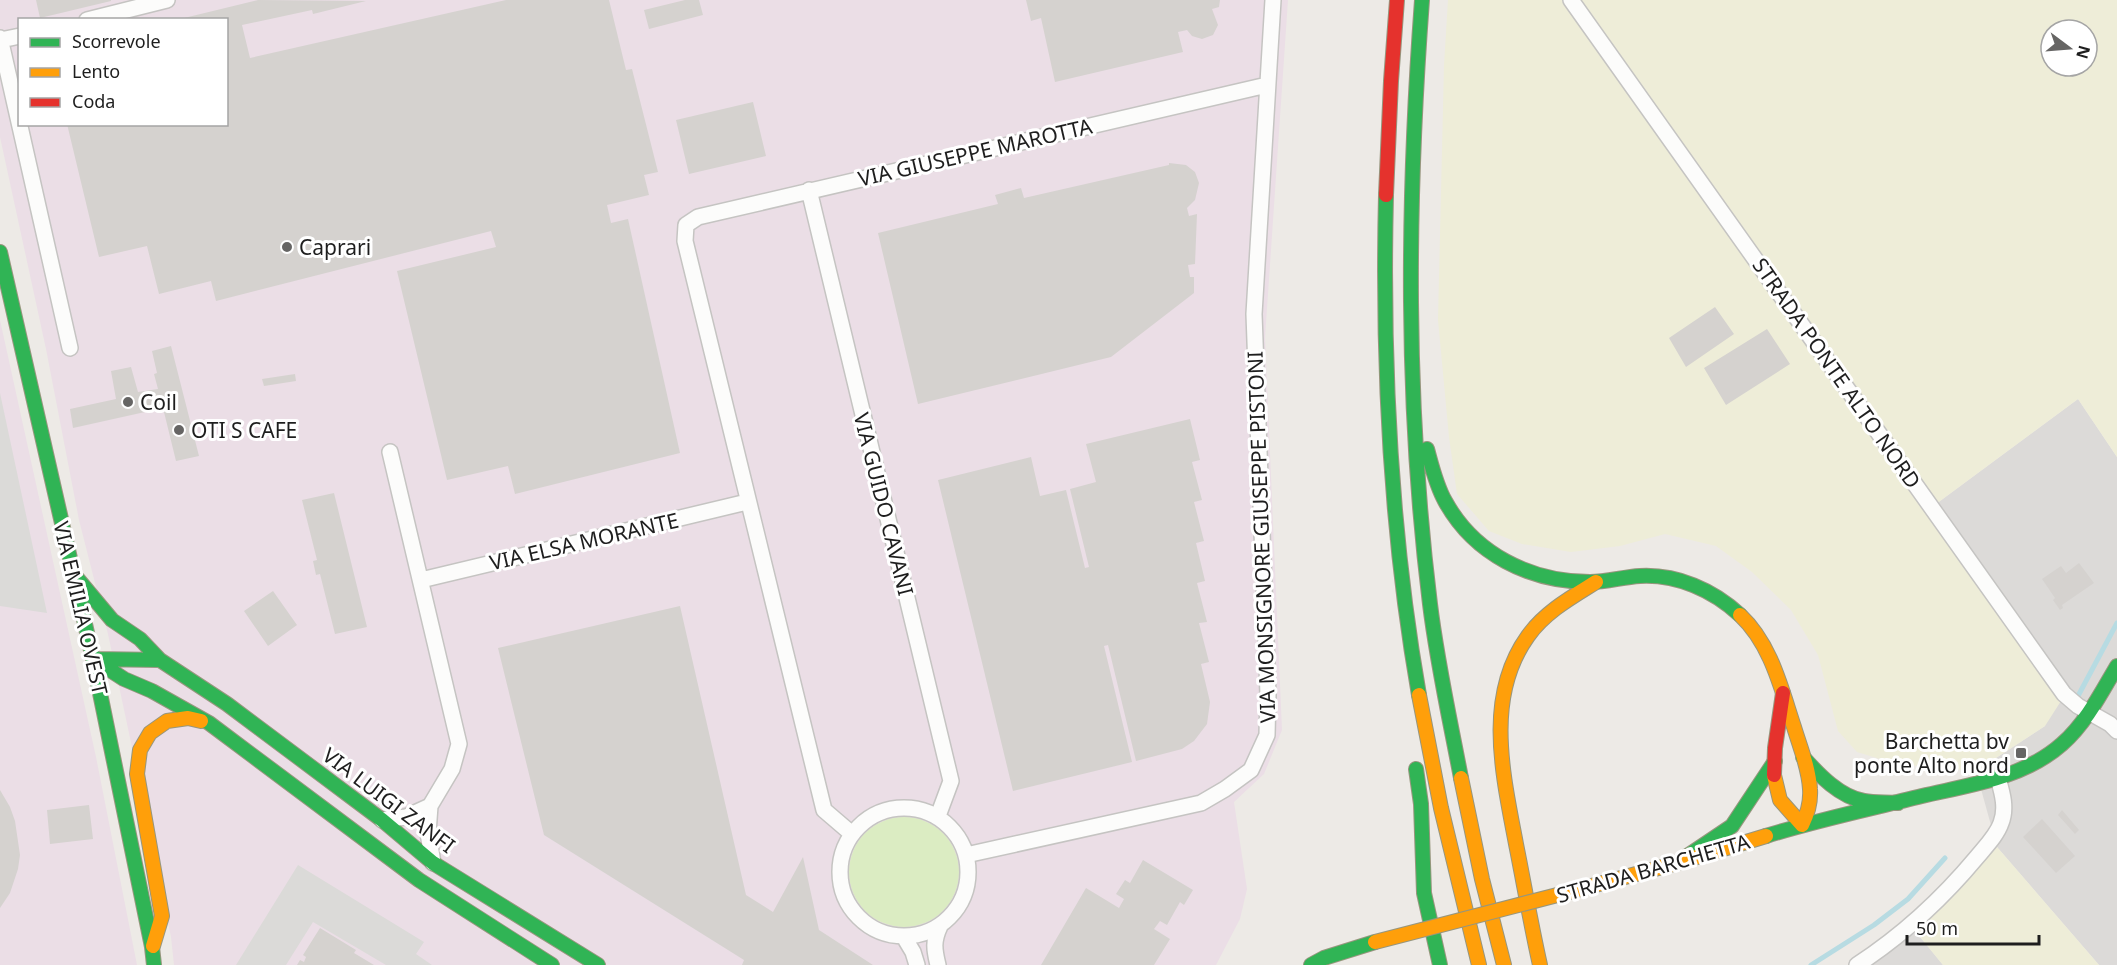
<svg xmlns="http://www.w3.org/2000/svg" width="2117" height="965" viewBox="0 0 2117 965" font-family="'Noto Sans',sans-serif">
<rect width="100%" height="100%" fill="#edeae6"/>
<path fill="#dcdad8" d="M2078,399L2117,457V965H2099L1997,847L1976,771L2045,726L1936,504Z
M1916,932L1943,965H1868Z"/>
<path fill="#ebdee6" fill-rule="evenodd" d="M0,0H1288L1265,338L1282,730L1264,774L1234,802L1247,889L1240,919L1216,965H174L171,937L130,738L108,634L79,520L46,349L0,137ZM20,20H226V124H20Z
M0,320L96,757L137,965H0Z"/>
<path fill="#dbdad8" d="M0,393L47,613L0,606Z
M298,865L424,942L416,954L432,965H386L313,922L286,965H236Z"/>
<path fill="#eeedd8" fill-rule="evenodd" d="M1448,0H2117V457L2078,399L1936,504L2068,690L2045,726L1976,771L1897,764L1857,752L1838,731L1818,655L1791,610L1752,572L1716,546L1665,534L1620,546L1571,552L1522,544L1489,531L1457,494L1449,437L1438,320L1444,65ZM2051,30H2087V66H2051Z
M1997,847L2099,965H1943L1916,932Z"/>
<path fill="#dbecc2" d="M849 872a55 55 0 1 1 110 0a55 55 0 1 1-110 0Z"/>
<g fill="none" stroke-linecap="round" stroke-linejoin="round">
<path stroke="#b7dbe2" stroke-width="5" d="M2078,696L2117,623
M1811,965L1874,925L1908,899L1945,858"/>
</g>
<path fill="#d5d2cf" d="M36,0H111V1L40,18Z
M258,0L366,1L313,14L312,10L242,25L250,58L506,0H609L626,70L632,69L658,172L644,175L649,195L607,205L611,223L628,219L680,453L515,494L508,466L447,480L397,271L496,247L491,231L216,301L211,281L159,294L147,246L99,257L67,124H226V20L180,19Z
M685,0H699L703,15L649,29L644,10Z
M1026,0H1220L1219,7L1212,9L1218,25L1213,35L1202,39L1192,36L1187,30L1178,32L1183,52L1055,82L1041,18L1031,21Z
M753,102L766,156L689,174L676,120Z
M1169,163L1186,165L1195,172L1199,183L1195,200L1187,208L1189,216L1197,214L1195,264L1188,265L1190,277H1194V293L1111,357L918,404L878,233L998,204L995,195L1021,188L1024,198L1169,165Z
M1715,307L1734,334L1686,367L1669,338Z
M1767,329L1790,364L1726,405L1704,368Z
M171,346L199,456L176,461L163,408L73,428L70,409L116,399L111,371L131,367L138,392L158,389L154,374L157,373L152,351Z
M295,374L296,381L264,386L262,379Z
M1190,419L1200,460L1192,462L1202,500L1194,502L1204,541L1196,543L1205,581L1197,583L1207,622L1199,623L1209,662L1201,664L1210,702L1207,724L1194,741L1182,749L1136,761L1108,645L1104,646L1132,762L1013,791L938,480L1031,457L1040,496L1066,490L1085,568L1089,567L1070,489L1096,482L1086,444Z
M334,493L367,627L335,634L320,574L316,575L313,561L317,560L302,500Z
M2079,563L2094,583L2062,605L2063,608L2060,610L2053,600L2055,598L2042,579L2061,566L2066,573Z
M273,591L297,625L268,646L244,611Z
M680,606L746,895L773,912L803,857L819,930L873,965H742L744,960L544,835L498,648Z
M0,790L10,807L15,821L20,855L18,869L10,893L0,908Z
M89,805L93,839L50,844L47,810Z
M2062,810L2079,830L2075,834L2058,815Z
M2042,819L2075,856L2056,873L2023,837Z
M1143,860L1193,890L1184,905L1180,902L1167,925L1160,921L1154,929L1170,939L1154,965H1041L1086,888L1119,908L1124,899L1116,894L1125,880L1130,883Z
M320,928L356,950L354,953L374,965H297L300,960L304,962L306,957L303,955Z"/>
<g fill="none" stroke-linecap="round" stroke-linejoin="round">
<g stroke="#c5c4c2" stroke-width="18">
<path id="street" d="M1571,0L2064,694L2078,706L2110,724L2117,731
M87,20L167,0
M0,38L70,348
M1,40L20,36
M809,190L951,781L938,816
M390,452L459,744L452,769L430,806L428,833L433,863
M421,580L747,502
M840 872a64 64 0 1 1 128 0a64 64 0 1 1-128 0Z
M382,820L406,817L430,806
M852,834L824,810L685,241L686,225L698,217L1267,85
M966,855L1201,803L1225,789L1251,770L1267,735L1268,695L1254,314L1273,0
M904,937L913,952L917,965
M938,965C934,949 933,941 940,926
M1857,965C1903,935 1942,899 1977,857C1986,846 1997,835 2001,823C2007,808 2002,792 1998,778"/>
</g>
<g stroke="#97967e" stroke-width="16">
<path id="fast" d="M1422,0C1407,202 1405,402 1430,604C1437,662 1450,720 1461,778
M1386,195C1382,362 1390,530 1419,695
M0,252L93,659L152,947L154,965
M1427,449C1432,467 1436,485 1445,501C1474,554 1530,582 1590,582C1607,582 1623,577 1640,576C1677,574 1713,590 1740,615
M76,577L112,620L140,639L160,660L227,704L382,820L433,863L598,965
M93,659L124,679L152,691L209,723L419,880L552,965
M93,659L160,660
M1803,757C1819,775 1840,797 1864,801C1875,803 1887,802 1898,803
M1416,769L1421,804L1424,893L1440,965
M1766,836C1817,820 1870,809 1922,796C1969,785 2024,778 2062,744C2086,723 2101,693 2117,666
M1677,863L1732,826L1775,761
M1311,965L1324,958L1375,942"/>
</g>
<g stroke="#97967e" stroke-width="16">
<path id="slow" d="M1740,615C1771,644 1781,688 1794,727C1800,747 1809,768 1810,789C1811,803 1808,813 1802,825L1780,800L1774,775
M1419,695L1441,808L1479,965
M1461,778L1482,879L1504,965
M1573,891L1677,863L1766,836
M153,946L162,916L137,774L140,750L150,733L167,721L188,718L201,721
M1540,965C1531,925 1524,884 1516,844C1503,775 1484,697 1528,636C1545,612 1572,597 1596,582"/>
</g>
<g stroke="#97967e" stroke-width="16">
<path id="jam" d="M1386,195L1391,81L1397,0
M1774,775L1775,748L1783,693"/>
</g>
<use href="#street" stroke="#fcfcfb" stroke-width="15"/>
<use href="#fast" stroke="#30b455" stroke-width="14"/>
<use href="#slow" stroke="#ff9f0a" stroke-width="14"/>
<use href="#jam" stroke="#e5322d" stroke-width="14"/>
<g stroke="#97967e" stroke-width="16" stroke-linecap="butt">
<path id="slow-bridge" d="M1375,942L1573,891"/>
</g>
<use href="#slow-bridge" stroke="#ff9f0a" stroke-width="14"/>
</g>
<g fill="#666564" stroke="#fff" stroke-width="2">
<circle cx="287" cy="247" r="6"/>
<circle cx="128" cy="402" r="6"/>
<circle cx="179" cy="430" r="6"/>
<rect x="2015" y="747" width="12" height="12" rx="3"/>
</g>
<g text-anchor="middle" dominant-baseline="central" stroke-width="6" stroke-linejoin="round" paint-order="stroke">
<g font-size="21" fill="#1e1e1e" stroke="#fff">
<text transform="translate(975 152) rotate(-13)">VIA GIUSEPPE MAROTTA</text>
<text transform="translate(1837 373) rotate(55)">STRADA PONTE ALTO NORD</text>
<text transform="translate(884 504) rotate(76)">VIA GUIDO CAVANI</text>
<text transform="translate(1261 537) rotate(-92)">VIA MONSIGNORE GIUSEPPE PISTONI</text>
<text transform="translate(584 541) rotate(-13)">VIA ELSA MORANTE</text>
<text transform="translate(81 608) rotate(77)">VIA EMILIA OVEST</text>
<text transform="translate(389 800) rotate(37)">VIA LUIGI ZANFI</text>
<text transform="translate(1653 868) rotate(-16)">STRADA BARCHETTA</text>
</g>
<g font-size="21" fill="#1e1e1e" stroke="#fff" text-anchor="start">
<text x="299" y="247">Caprari</text>
<text x="140" y="402">Coil</text>
<text x="191" y="430">OTI S CAFE</text>
<text x="2009" y="741" text-anchor="end">Barchetta bv<tspan x="2009" dy="24">ponte Alto nord</tspan></text>
</g>
</g>
<rect x="18" y="18" width="210" height="108" fill="#ffffff" stroke="#a5a5a5" stroke-width="1.5"/>
<rect x="30" y="38" width="30" height="9" fill="#30b455" stroke="#a5a5a5" stroke-width="1.5"/>
<text x="72" y="48" font-size="18" fill="#1e1e1e">Scorrevole</text>
<rect x="30" y="68" width="30" height="9" fill="#ff9f0a" stroke="#a5a5a5" stroke-width="1.5"/>
<text x="72" y="78" font-size="18" fill="#1e1e1e">Lento</text>
<rect x="30" y="98" width="30" height="9" fill="#e5322d" stroke="#a5a5a5" stroke-width="1.5"/>
<text x="72" y="108" font-size="18" fill="#1e1e1e">Coda</text>
<g transform="translate(2069 48) rotate(106)"><circle r="28" fill="#ffffff" stroke="#a5a5a5" stroke-width="1.5"/>
<path d="M0-4.5L10 22L0 15L-10 22Z" fill="#666564"/>
<text y="-9" font-size="16" font-weight="bold" text-anchor="middle" fill="#1e1e1e">N</text>
</g>
<path d="M1907 935v9h132v-9" fill="none" stroke="#1e1e1e" stroke-width="3"/>
<text x="1916" y="935" font-size="18" fill="#1e1e1e" stroke="#ffffff" stroke-width="4.5" paint-order="stroke">50 m</text>
</svg>
